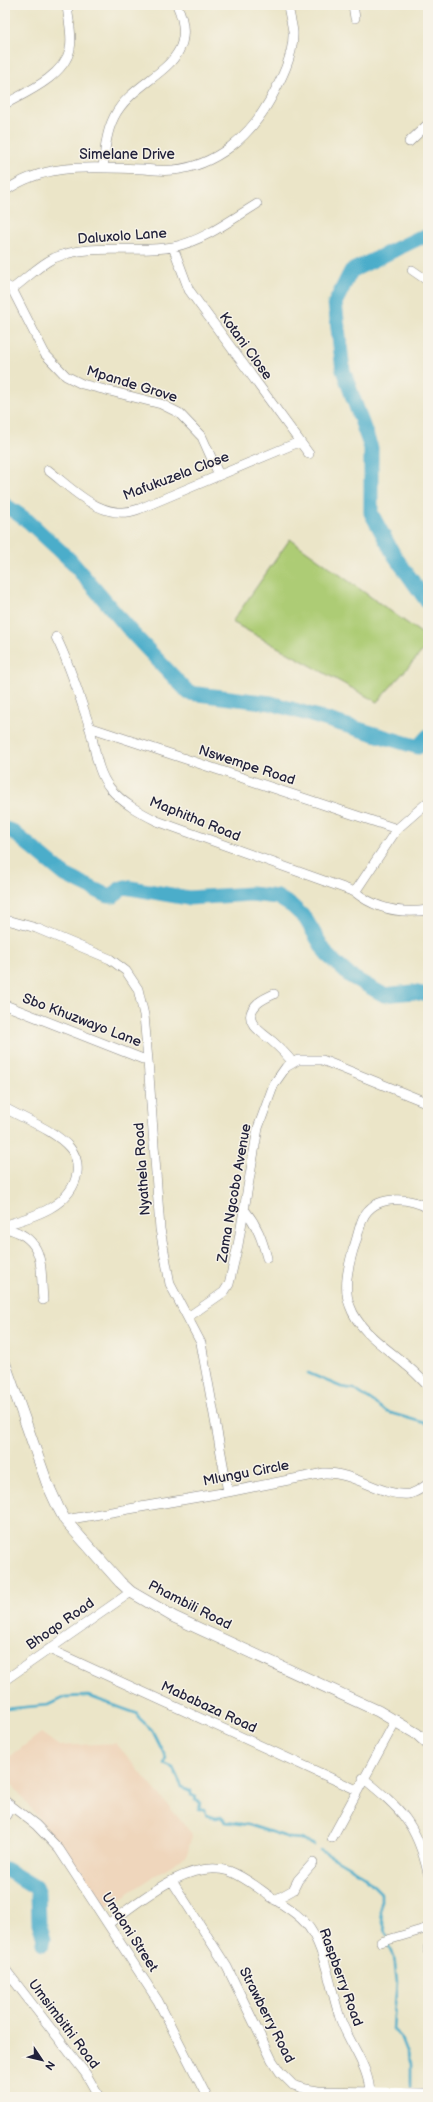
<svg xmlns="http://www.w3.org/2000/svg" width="433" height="2102" viewBox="0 0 433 2102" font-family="'Balsamiq Sans',sans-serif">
<rect width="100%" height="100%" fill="#f7f3e8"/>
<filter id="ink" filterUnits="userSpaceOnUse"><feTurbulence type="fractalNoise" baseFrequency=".025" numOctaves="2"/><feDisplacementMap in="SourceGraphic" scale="8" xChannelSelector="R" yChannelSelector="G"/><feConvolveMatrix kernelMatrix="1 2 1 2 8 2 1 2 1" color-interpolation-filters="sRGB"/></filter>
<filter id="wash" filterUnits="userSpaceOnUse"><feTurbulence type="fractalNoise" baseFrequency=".012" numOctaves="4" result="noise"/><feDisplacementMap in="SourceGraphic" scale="16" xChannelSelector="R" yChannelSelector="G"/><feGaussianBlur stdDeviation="0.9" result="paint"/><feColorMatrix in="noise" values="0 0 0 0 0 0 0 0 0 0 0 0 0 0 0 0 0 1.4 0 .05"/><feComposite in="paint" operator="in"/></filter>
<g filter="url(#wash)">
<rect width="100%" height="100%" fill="#ebe5c8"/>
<path fill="#efd6bc" d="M41,1733L59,1746L116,1743L192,1834L187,1855L107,1907L5,1775L8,1758Z"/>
<path fill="#adcc74" stroke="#687758" d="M290,539L428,638V645L377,702L232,622Z"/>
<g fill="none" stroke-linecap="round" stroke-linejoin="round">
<path stroke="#4badca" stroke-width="2.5" d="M308,1373L341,1387L354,1389L387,1412L428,1424
M5,1709L48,1705L65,1697L88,1696L138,1714L139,1718L152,1730L166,1758L164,1764L173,1768L182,1787L191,1791V1795L196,1797L195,1800L200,1802L199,1809H204L207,1815L216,1818L221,1817L226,1822L249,1825L290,1838L301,1839L314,1845
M320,1850L363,1875L381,1893V1914L387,1936
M387,1943L394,1957L397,1982L393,2028L400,2036L411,2064V2086"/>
<path stroke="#4badca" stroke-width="15" d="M428,237L419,238L351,271L335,303L343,370L371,448V513L394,555L428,603
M5,505L28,521L70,560L133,634L189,693L271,703L418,747L428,736
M5,829L12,831L65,875L108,896H114L120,889L125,887L188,898L251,894L277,897L292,906L305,918L327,955L350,976L384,995L413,992L428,995
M5,1869L35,1887L38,1894L39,1923L44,1938L43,1943"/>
</g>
</g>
<g filter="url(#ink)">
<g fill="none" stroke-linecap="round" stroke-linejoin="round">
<g stroke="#868482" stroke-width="10">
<path id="minor" d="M353,5L355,18
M5,104C27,92 64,76 70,49C73,35 68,19 67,5
M409,142L428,124
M103,168C105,150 106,133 114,117C135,74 205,68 177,5
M5,191C47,161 94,168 143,169C152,170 163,171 173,170C216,166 250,136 270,100C281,80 294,55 293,32C292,23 289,14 288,5
M173,247L189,290L309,454
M412,270L428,281
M5,285L12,289L45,354L66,376L82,384L161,404L179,413L202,437L219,475
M12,289C26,279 39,265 54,258C91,242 134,254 173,247C203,241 231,220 257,204
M48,470C74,490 103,523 139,509L299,442
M56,637C70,665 79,695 89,725C95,746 96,771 110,788C122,803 141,813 157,821L355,892C376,909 401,914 428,910
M89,727L397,829
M355,892L397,829L428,802
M5,921H11L36,928L110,959L126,971L138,989L144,1015L148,1061L160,1229L170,1284L201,1343L228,1492
M274,994C268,997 260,1000 256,1005C241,1021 261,1032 272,1041C280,1048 287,1055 293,1063
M5,1005L148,1061
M5,1108C24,1119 56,1131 70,1148C76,1155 78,1164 77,1173C72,1206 33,1217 5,1225
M428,1208C409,1197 375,1194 363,1218C359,1227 357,1240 353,1250C348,1268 343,1288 350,1306C359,1332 387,1348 406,1365C414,1371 421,1379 428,1386
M244,1209C257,1225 262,1239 267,1258
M5,1228C46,1238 40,1265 43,1300
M188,1317L224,1292L229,1284L238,1245L258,1128L274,1084L286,1067L298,1060H322L428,1103
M65,1520L228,1492L324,1473C355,1472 382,1497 409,1494C416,1493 422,1488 428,1484
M49,1649L357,1790
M5,1680L131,1592
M363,1778C401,1809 417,1824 428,1873
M5,1801L36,1825L59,1849L158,2001L207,2097
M5,1817L11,1806
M332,1838L396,1720
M172,1881L227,1967L272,2060L280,2072L293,2085L306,2089L318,2091L428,2093
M275,1900L293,1890L298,1880L313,1863
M108,1924C139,1902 188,1858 229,1871C243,1876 257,1887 268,1895C283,1905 303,1916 312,1932C325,1952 332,1994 340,2018C349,2044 371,2068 370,2097
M381,1942L428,1928
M428,1951V1948
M5,1969L86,2074L99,2097"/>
</g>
<g stroke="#868482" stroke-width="12">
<path id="tertiary" d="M5,1364L47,1483L58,1507L65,1520L120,1582L131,1592L174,1617L378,1711L417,1734L428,1744"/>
</g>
<use href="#minor" stroke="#fff" stroke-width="9"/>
<use href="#tertiary" stroke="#fff" stroke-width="11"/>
</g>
</g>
<g text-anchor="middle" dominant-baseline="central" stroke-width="3" stroke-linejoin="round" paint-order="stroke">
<g font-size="14" fill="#22223b" stroke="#f7f3e8">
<text x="127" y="154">Simelane Drive</text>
<text transform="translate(122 236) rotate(-4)">Daluxolo Lane</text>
<text transform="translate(246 346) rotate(54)">Kotani Close</text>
<text transform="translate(132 384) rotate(17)">Mpande Grove</text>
<text transform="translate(176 476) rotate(-21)">Mafukuzela Close</text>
<text transform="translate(247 765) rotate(18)">Nswempe Road</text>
<text transform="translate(195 819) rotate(22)">Maphitha Road</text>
<text transform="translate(82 1020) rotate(21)">Sbo Khuzwayo Lane</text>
<text transform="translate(142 1169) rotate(-94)">Nyathela Road</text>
<text transform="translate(234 1193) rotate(-80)">Zama Ngcobo Avenue</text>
<text transform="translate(246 1473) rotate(-11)">Mlungu Circle</text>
<text transform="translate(190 1605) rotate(27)">Phambili Road</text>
<text transform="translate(60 1624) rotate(-35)">Bhoqo Road</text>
<text transform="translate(209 1707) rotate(25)">Mababaza Road</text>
<text transform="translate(130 1932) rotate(57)">Umdoni Street</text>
<text transform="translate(341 1977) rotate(70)">Raspberry Road</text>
<text transform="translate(267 2015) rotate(63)">Strawberry Road</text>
<text transform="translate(64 2024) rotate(53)">Umsimbithi Road</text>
</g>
</g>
<rect width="433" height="2102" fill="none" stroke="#f7f3e8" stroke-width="20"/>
<g transform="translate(42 2060) rotate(125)" stroke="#f7f3e8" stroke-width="3" paint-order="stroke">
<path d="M0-3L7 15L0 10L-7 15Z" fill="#22223b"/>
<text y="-6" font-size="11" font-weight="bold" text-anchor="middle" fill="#22223b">N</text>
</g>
</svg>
